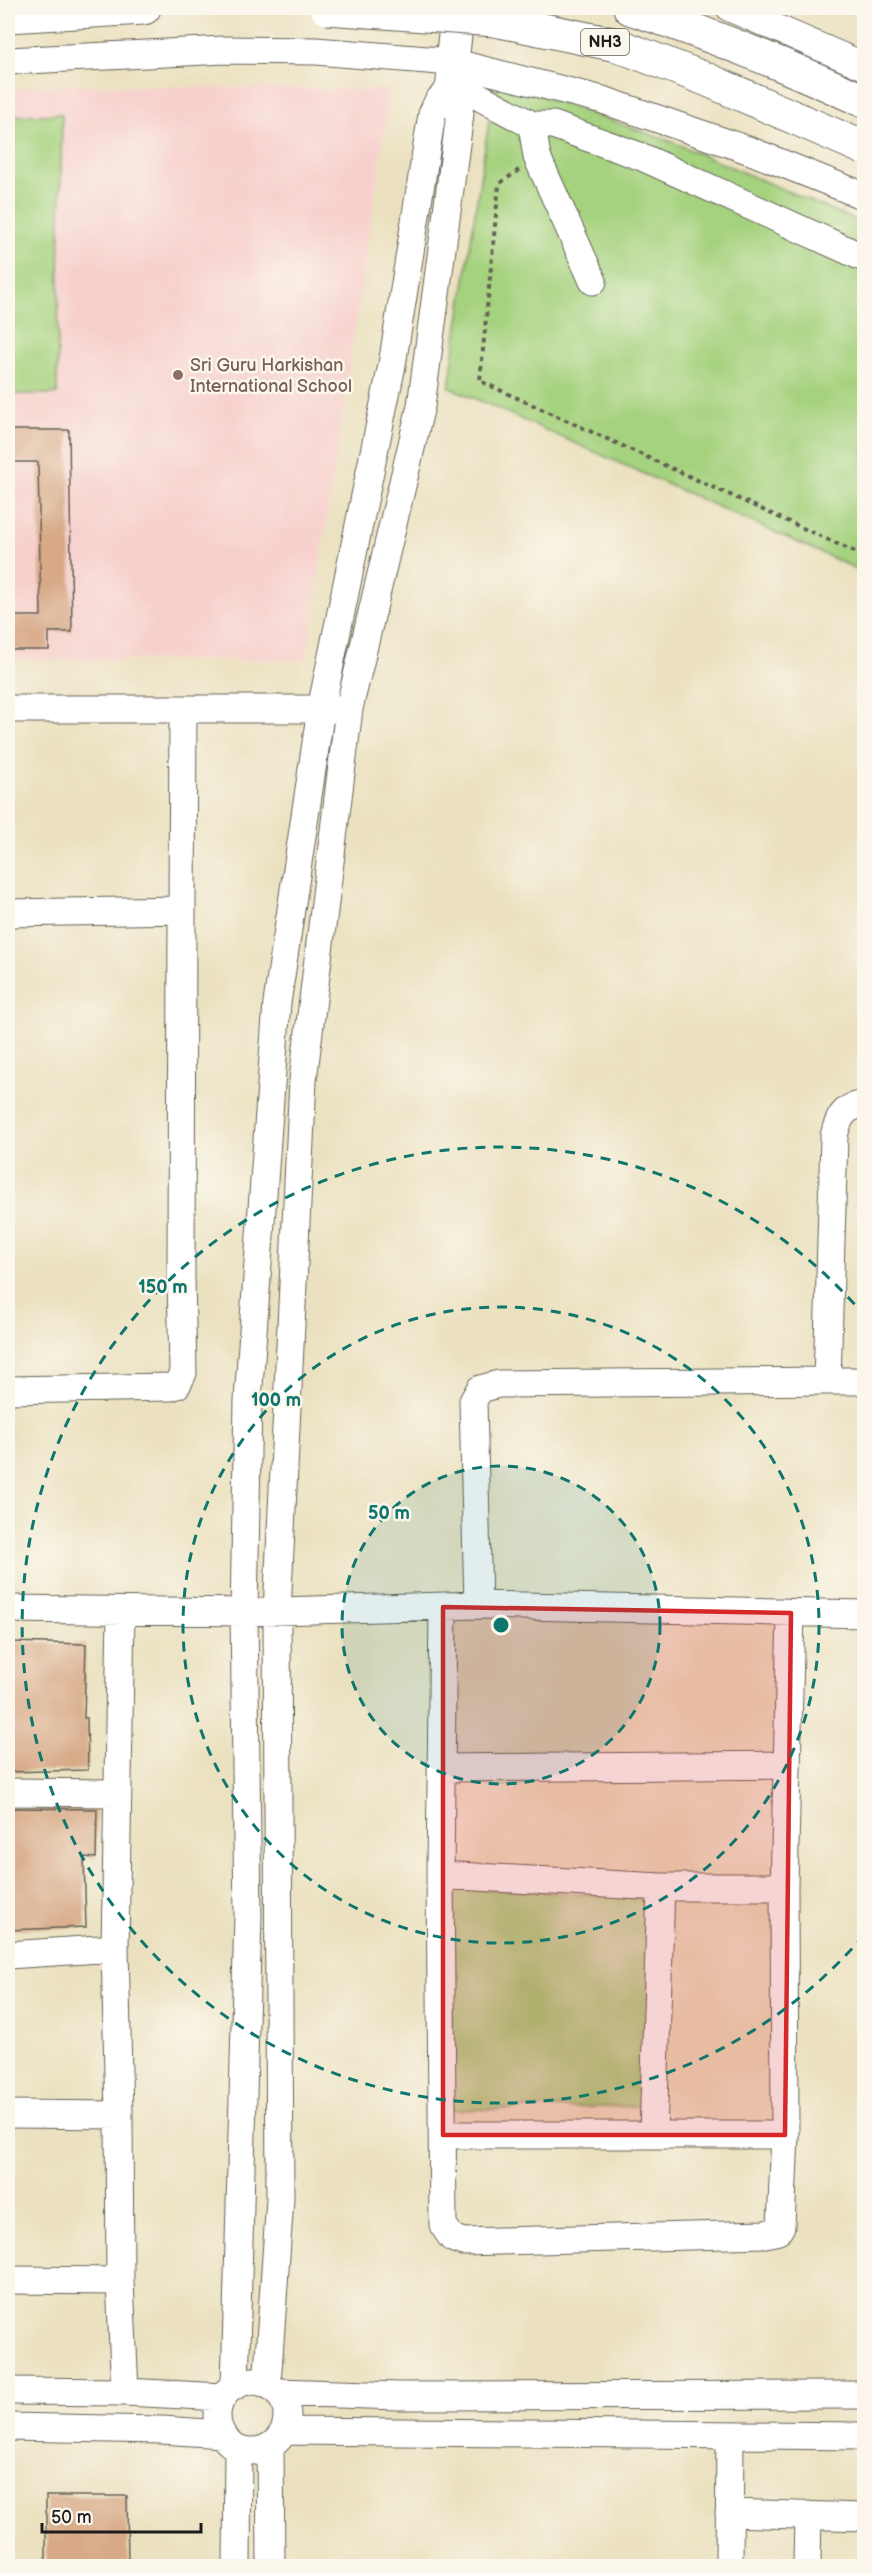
<svg xmlns="http://www.w3.org/2000/svg" width="872" height="2574" viewBox="0 0 872 2574" font-family="'Balsamiq Sans',sans-serif">
<rect width="100%" height="100%" fill="#fbf7ec"/>
<filter id="ink" filterUnits="userSpaceOnUse"><feTurbulence type="fractalNoise" baseFrequency=".0167" numOctaves="2"/><feDisplacementMap in="SourceGraphic" scale="12" xChannelSelector="R" yChannelSelector="G"/><feConvolveMatrix kernelMatrix="1 2 1 2 8 2 1 2 1" color-interpolation-filters="sRGB"/></filter>
<filter id="wash" filterUnits="userSpaceOnUse"><feTurbulence type="fractalNoise" baseFrequency=".008" numOctaves="4" result="noise"/><feDisplacementMap in="SourceGraphic" scale="24" xChannelSelector="R" yChannelSelector="G"/><feGaussianBlur stdDeviation="1.35" result="paint"/><feColorMatrix in="noise" values="0 0 0 0 0 0 0 0 0 0 0 0 0 0 0 0 0 1.4 0 .05"/><feComposite in="paint" operator="in"/></filter>
<g filter="url(#wash)">
<rect width="100%" height="100%" fill="#ebe1c0"/>
<path fill="#f7d0cd" d="M68,85L390,90L306,660H8V88Z"/>
<path fill="#a5d27e" stroke="#60774d" stroke-width="1.5" d="M495,80L672,142L864,224V572L449,387Z
M62,114L57,394H8V116Z
M450,1887L654,1898L644,2106L451,2110Z"/>
<g id="blocks">
<path fill="#d7a986" d="M8,430H69L72,632H49V650H8V616H41L38,462H8Z
M8,1642L86,1644L84,1718H87L88,1770L8,1772Z
M8,1808L97,1809L96,1858L84,1857L86,1927L8,1930Z
M46,2496H127L128,2566H46Z"/>
</g>
</g>
<g filter="url(#ink)">
<use href="#blocks" fill-opacity="0" stroke="#646155" stroke-width="1.5"/>
<g fill="none" stroke-linecap="round" stroke-linejoin="round">
<g stroke="#646155" stroke-width="29">
<path id="minor" d="M730,8L864,66
M8,61L225,50L316,51L452,62L603,100L751,151L864,196
M450,81L532,125H553L642,157L864,258
M532,125L537,157L593,281
M8,709H339
M182,910L183,709
M8,913L182,910L181,1277L183,1373L177,1385L171,1387L8,1390
M827,1381H864
M478,1605L473,1401L480,1389L499,1384L827,1381L834,1136C838,1119 844,1105 864,1105
M443,1607L440,1875L443,2225L452,2238L463,2242L765,2234L778,2231L781,2226L785,2135L784,1887L791,1613
M8,1609L244,1612L478,1605L864,1614
M121,1612L115,1948L119,2115L120,2281L125,2392
M442,1768L787,1765
M8,1792L117,1793
M440,1875L661,1887H784
M8,1955L115,1948
M8,2114L119,2115
M443,2135H785
M653,2135L661,1887
M8,2280L120,2281
M217 2416a35 35 0 1 1 70 0a35 35 0 1 1-70 0Z
M267,2384L280,2199L277,1612L303,1080L349,709L421,406L460,114L456,100L449,90
M235,2386L248,1915L244,1612L248,1400L277,1003L321,709L392,365L432,114L438,101L449,90L452,62
M8,2391L125,2392L223,2397
M279,2392L398,2396L864,2395
M8,2427L162,2430L222,2434
M285,2431L864,2436
M270,2446L271,2566
M729,2513L864,2517
M237,2566L238,2449
M729,2566L730,2435
M807,2566L808,2515"/>
</g>
<g stroke="#646155" stroke-width="35">
<path id="highway" d="M630,8C710,34 788,66 864,101
M8,16L144,8
M452,62L458,8"/>
</g>
<path stroke="#646155" stroke-width="4" stroke-dasharray="4.5 4.5" stroke-linecap="butt" d="M519,170L499,184L480,381L864,556"/>
<use href="#minor" stroke="#fff" stroke-width="27"/>
<use href="#highway" stroke="#fff" stroke-width="33"/>
<g stroke="#646155" stroke-width="35" stroke-linecap="butt">
<path id="highway-bridge" d="M327,8L495,20L617,45L708,80L864,148"/>
</g>
<use href="#highway-bridge" stroke="#fff" stroke-width="33"/>
</g>
</g>
<path fill="#d62828" fill-opacity="0.2" stroke="#d62828" stroke-width="4.5" stroke-linejoin="round" d="M443,1607L791,1613L785,2135H443Z"/>
<circle cx="501" cy="1625" r="159" fill="#0f766e" fill-opacity=".12"/>
<g fill="none" stroke="#0f766e" stroke-width="3" stroke-dasharray="10 8">
<circle cx="501" cy="1625" r="159"/>
<circle cx="501" cy="1625" r="318"/>
<path d="M864 1935A478 478 0 1 1 864 1315"/>
</g>
<circle fill="#8d6e63" stroke="#fbf7ec" stroke-width="2" cx="178" cy="375" r="6"/>
<g text-anchor="middle" dominant-baseline="central" stroke-width="5" stroke-linejoin="round" paint-order="stroke">
<rect fill="#fbf7ec" stroke="#5f5e5a" stroke-width="1.5" x="581" y="29" width="48" height="26" rx="4.5"/>
<g font-size="16" font-weight="bold" fill="#1c1c1c">
<text x="605" y="42">NH3</text>
</g>
<g font-size="18" fill="#785e54" stroke="#fbf7ec" text-anchor="start">
<text x="190" y="365">Sri Guru Harkishan<tspan x="190" dy="21">International School</tspan></text>
</g>
</g>
<circle cx="501" cy="1625" r="9" fill="#0f766e" stroke="#fbf7ec" stroke-width="3"/>
<g font-size="18" text-anchor="middle" font-weight="bold" fill="#0f766e" stroke="#fbf7ec" stroke-width="5" stroke-linejoin="round" paint-order="stroke">
<text x="163" y="1293">150 m</text>
<text x="276" y="1406">100 m</text>
<text x="389" y="1519">50 m</text>
</g>
<rect width="872" height="2574" fill="none" stroke="#fbf7ec" stroke-width="30"/>
<path d="M42 2523v9h159v-9" fill="none" stroke="#1c1c1c" stroke-width="3"/>
<text x="51" y="2523" font-size="18" fill="#1c1c1c" stroke="#fbf7ec" stroke-width="4.5" paint-order="stroke">50 m</text>
</svg>
